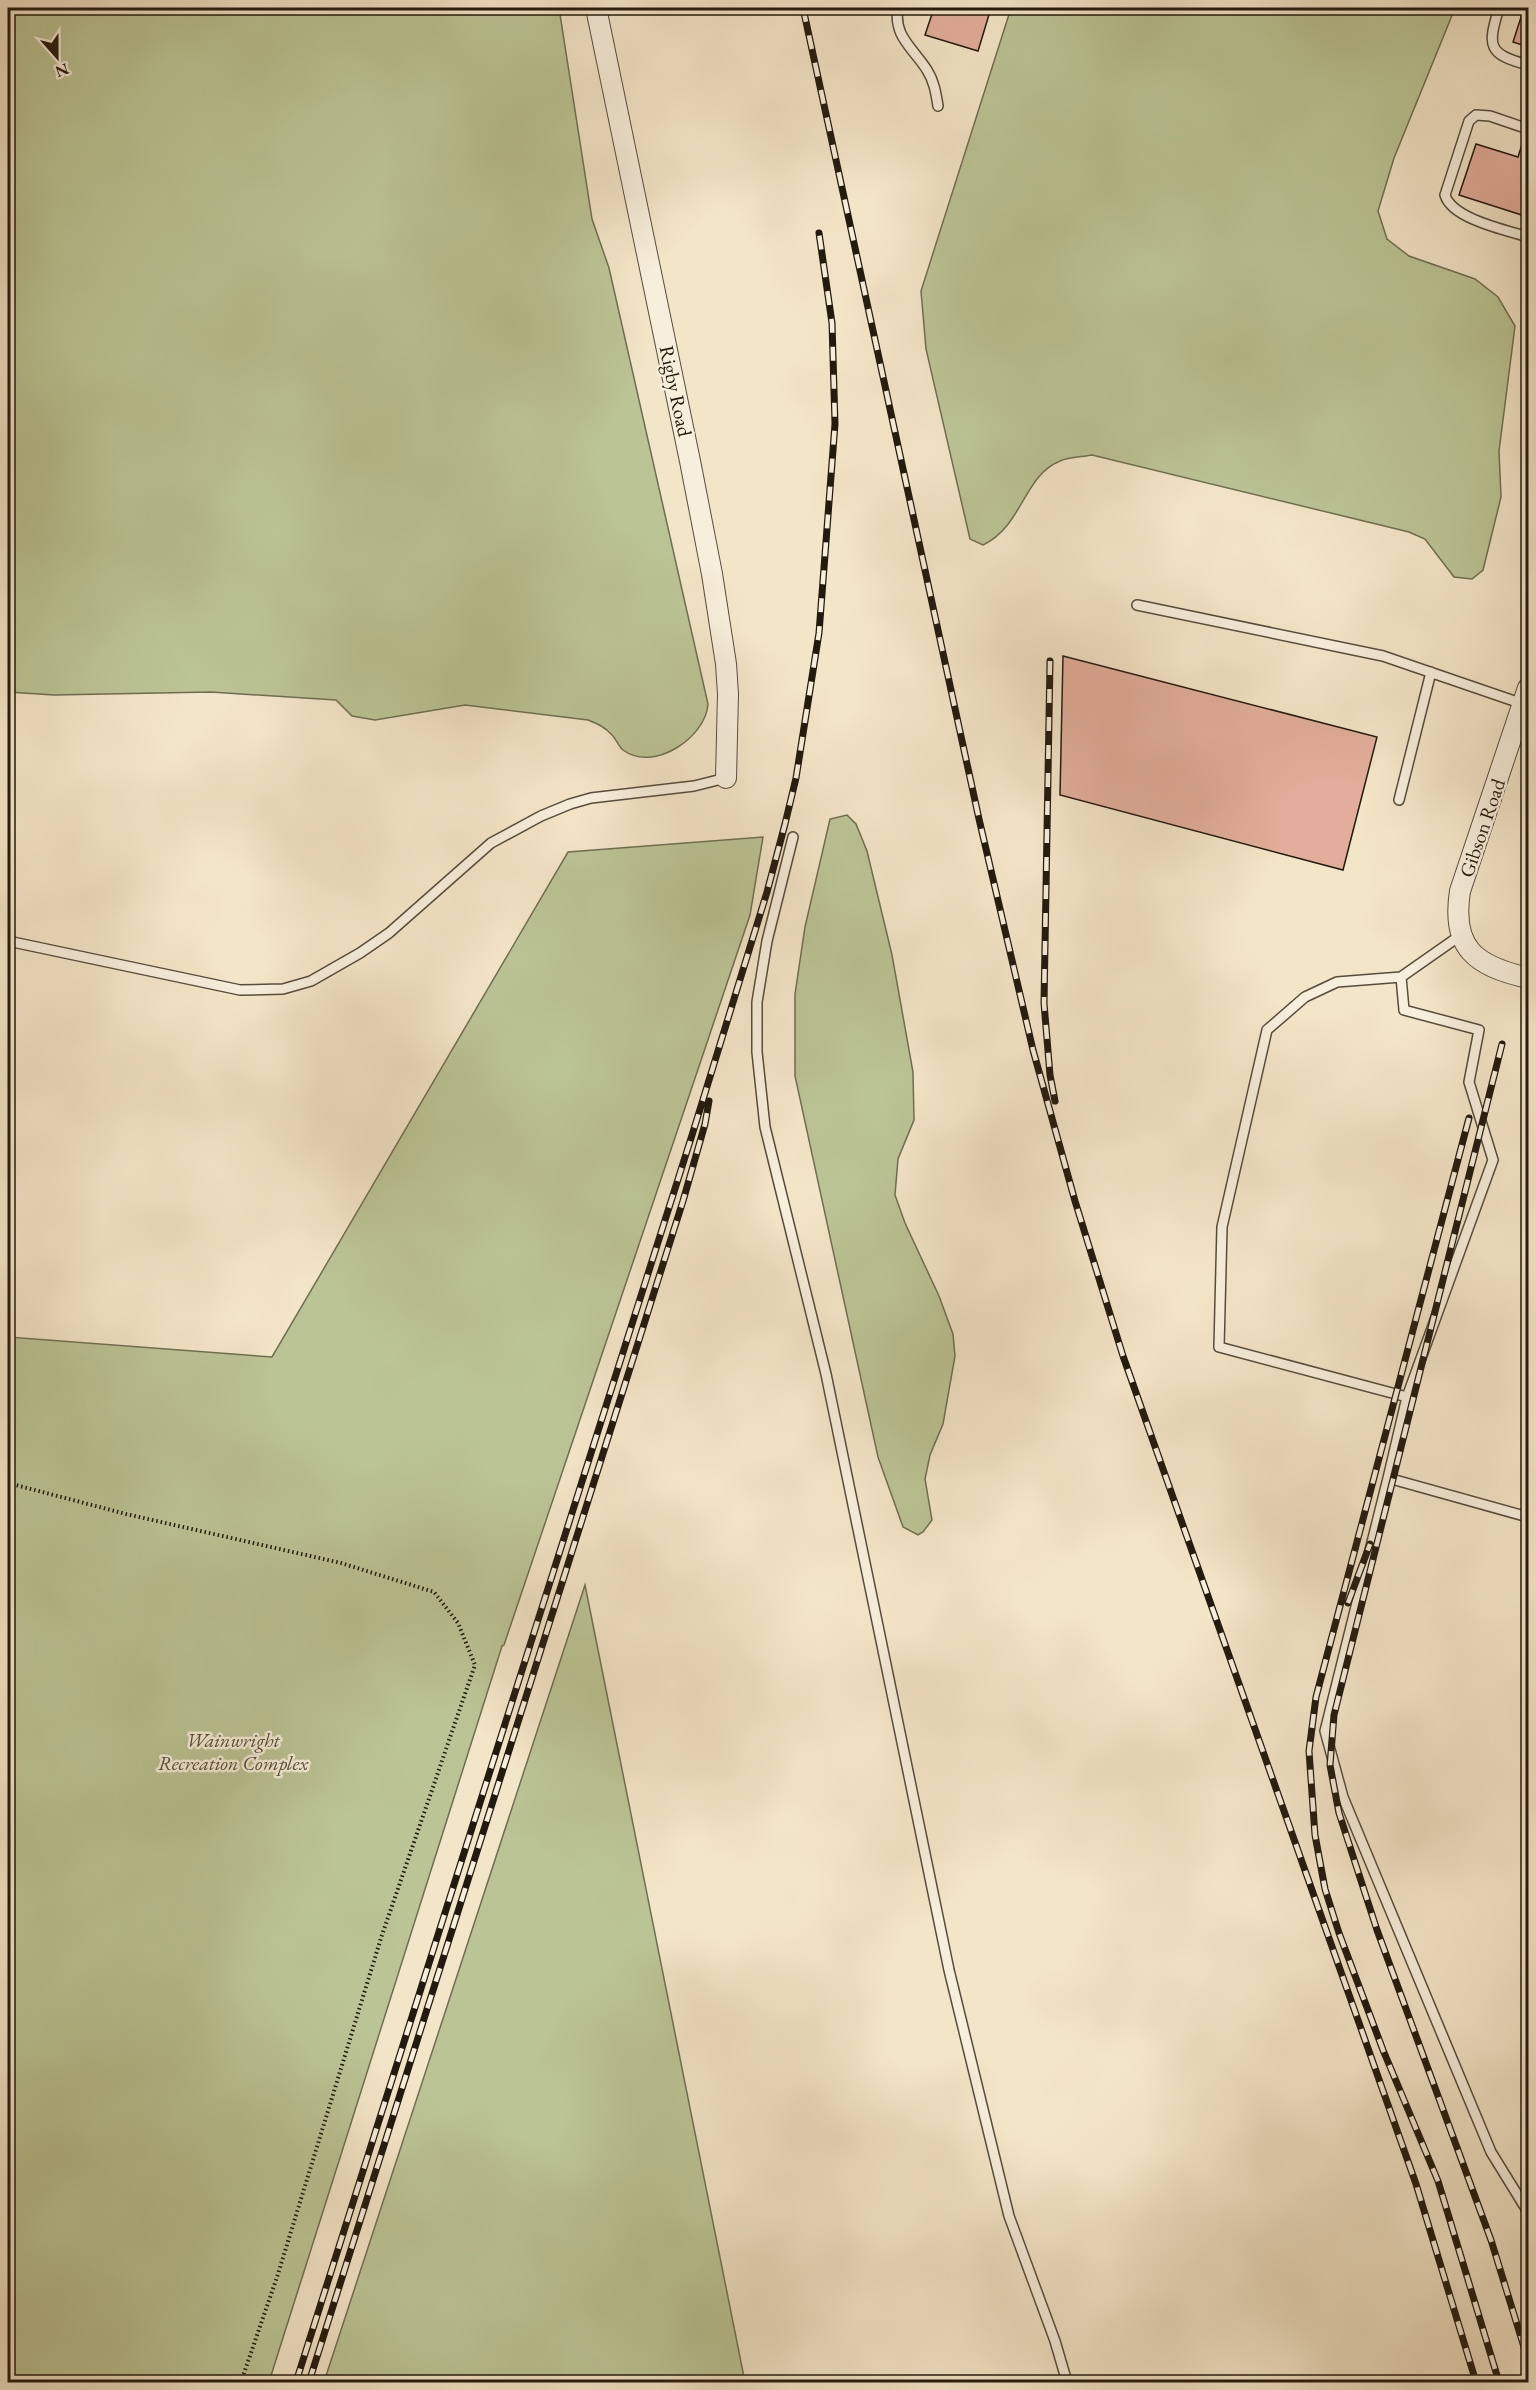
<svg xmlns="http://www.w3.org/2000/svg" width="1536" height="2390" viewBox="0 0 1536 2390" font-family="'EB Garamond',serif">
<rect width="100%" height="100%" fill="#f3e5c7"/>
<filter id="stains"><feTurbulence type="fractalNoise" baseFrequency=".00333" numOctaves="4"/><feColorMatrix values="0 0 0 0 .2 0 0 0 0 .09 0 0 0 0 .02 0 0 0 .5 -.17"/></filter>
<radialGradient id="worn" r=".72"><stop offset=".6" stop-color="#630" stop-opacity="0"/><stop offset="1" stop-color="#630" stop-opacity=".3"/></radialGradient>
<path fill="#bbc495" stroke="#6e6f52" stroke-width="1.5" d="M8,8H559L592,219L609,268L708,704C706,737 654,773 623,750C619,747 616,739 612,735C605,727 598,724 588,720L465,705L375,720L352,716L336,700L211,692L54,695L8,692Z
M1011,8H1455L1394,158L1378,211L1387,239L1409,256L1475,279L1498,297L1515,326L1499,451L1501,497L1483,570L1472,579L1454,577L1425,539L1409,532L1092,455C1082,457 1069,457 1060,461C1023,476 1023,526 983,545L970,539L926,349L921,291Z
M847,815L856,824L867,851L892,955L913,1072L914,1120L898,1159L895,1195L905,1223L939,1296L953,1334L955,1356L943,1424L930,1455L925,1479L932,1520L923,1532L918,1535L903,1527L878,1457L795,1076V994L805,927L830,819Z
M763,837L750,915L504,1645L502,1646L269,2382H8V1337L272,1357L568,852Z
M585,1585L745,2382H324Z"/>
<path fill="#e2ae9b" stroke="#221a0f" stroke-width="1.5" d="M934,8H991L978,51L925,35Z
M1524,8H1528V47L1513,42Z
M1523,141L1528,142V217L1459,195L1476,144L1518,157Z
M1063,656L1377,737L1343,870L1060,795Z"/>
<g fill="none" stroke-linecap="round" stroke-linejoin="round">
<g stroke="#564d3d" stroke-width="12">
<path id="lane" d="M898,8C893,36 913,48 927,70C934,81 936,93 938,106
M1499,8C1487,47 1488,54 1528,65
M1528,129L1490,116L1476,115L1469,121L1445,195C1452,219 1506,230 1528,237
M1137,605L1383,656L1523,704
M1399,800L1431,672
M793,837L767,941L757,1002V1052L765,1127L826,1374L949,1970L1009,2216L1055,2341L1067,2382
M8,941L240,990L283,989L311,981L360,953L389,933L491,843L541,816L570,804L591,798L694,786L726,778
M1401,977L1404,1010L1479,1030L1469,1082L1493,1160L1407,1397L1388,1478L1528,1517
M1407,1397L1219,1347L1222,1227L1267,1030L1305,997L1337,982L1401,977L1461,935
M1388,1478L1325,1731L1343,1797L1491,2152L1528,2212"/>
</g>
<g stroke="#564d3d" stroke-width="22">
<path id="street" d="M596,8L690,461L712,574L726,664L728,694L726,778
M1528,688L1460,891C1451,949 1476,966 1528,978"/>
</g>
<path stroke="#221a0f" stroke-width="4" stroke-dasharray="1.5 3" stroke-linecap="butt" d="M8,1483L126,1514L341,1563L434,1592L458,1623L475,1665L381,1938L278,2274L241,2382"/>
<use href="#lane" stroke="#f7eedb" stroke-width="9"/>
<use href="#street" stroke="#f7eedb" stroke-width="20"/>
<g stroke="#221a0f" stroke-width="7">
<path id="rail" d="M803,8L979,819L1033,1050L1075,1201L1123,1356L1416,2184L1476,2382
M1050,661L1044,1003L1050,1075L1055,1101
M1502,1044L1334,1715L1330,1765L1339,1813L1377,1930L1491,2240L1528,2360
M1469,1118L1316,1697L1309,1751L1315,1835L1325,1889L1339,1933L1383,2050L1438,2181L1499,2382
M1348,1603L1370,1544
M296,2382L693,1132L767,892L785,824L796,778L819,633L835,424L832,323L819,233
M309,2382L683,1201L705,1124L709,1101"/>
</g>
<use href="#rail" stroke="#f7eedb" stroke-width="4.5" stroke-dasharray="14" stroke-linecap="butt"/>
</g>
<g text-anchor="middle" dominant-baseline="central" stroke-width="5" stroke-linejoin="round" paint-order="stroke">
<g font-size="20" fill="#221a0f" stroke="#f7eedb">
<text transform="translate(676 391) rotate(78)">Rigby Road</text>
<text transform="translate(1482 828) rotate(-71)">Gibson Road</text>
</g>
<g font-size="20" font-style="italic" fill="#504d37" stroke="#f7eedb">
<text x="233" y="1740">Wainwright<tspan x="233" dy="23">Recreation Complex</tspan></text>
</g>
</g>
<rect width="1536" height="2390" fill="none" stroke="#f3e5c7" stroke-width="30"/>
<rect x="9" y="9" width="1518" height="2372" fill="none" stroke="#221a0f" stroke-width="3"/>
<rect x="15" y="15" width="1506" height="2360" fill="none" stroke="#221a0f" stroke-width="1.5"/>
<g transform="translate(57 57) rotate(159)" stroke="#f7eedb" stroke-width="4.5" paint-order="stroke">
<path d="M0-4.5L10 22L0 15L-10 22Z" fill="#221a0f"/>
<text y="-9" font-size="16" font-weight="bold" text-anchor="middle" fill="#221a0f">N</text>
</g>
<rect width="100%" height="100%" filter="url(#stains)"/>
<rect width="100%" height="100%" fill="url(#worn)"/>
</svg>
